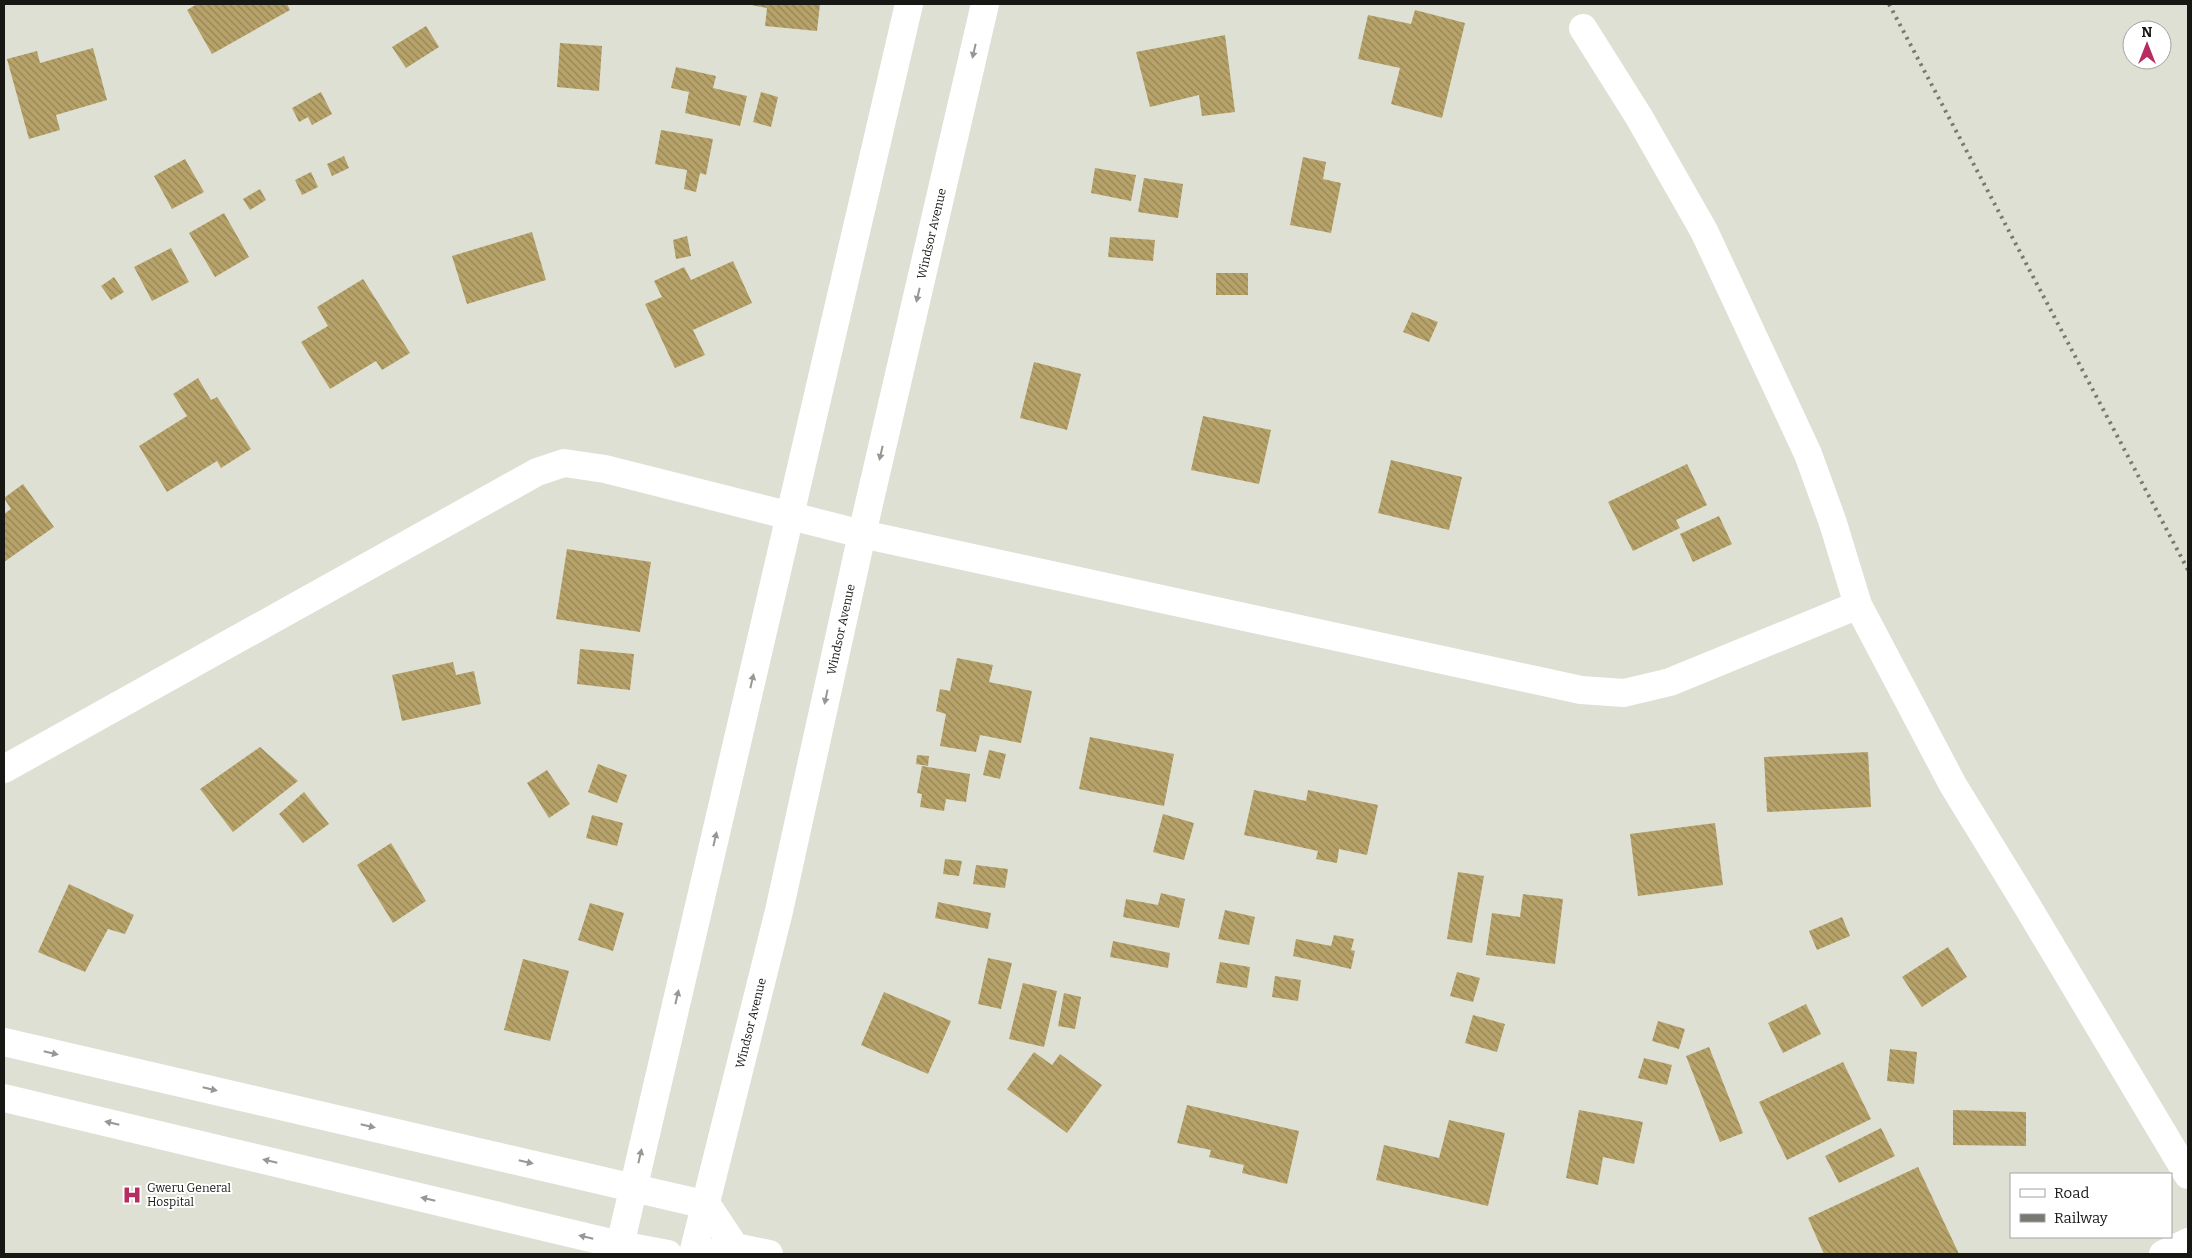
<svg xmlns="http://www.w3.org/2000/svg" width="2192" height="1258" viewBox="0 0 2192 1258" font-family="Bitter,serif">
<defs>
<pattern id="building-back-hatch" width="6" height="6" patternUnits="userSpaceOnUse" patternTransform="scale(1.25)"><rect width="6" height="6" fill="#b7a36a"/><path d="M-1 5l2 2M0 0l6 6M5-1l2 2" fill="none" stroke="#948456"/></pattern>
</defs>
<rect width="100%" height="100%" fill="#dfe0d4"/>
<path fill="url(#building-back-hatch)" d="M197,4H287L290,10L212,54L187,10Z
M746,4H820L817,31L765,26L767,8Z
M1415,10L1465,23L1442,118L1391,104L1400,68L1358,59L1368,15L1411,24Z
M426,26L439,47L406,68L392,47Z
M1225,35L1235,112L1202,116L1199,95L1150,107L1136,52Z
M560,43L602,46L599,91L557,87Z
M93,48L107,100L56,115L60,130L29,139L7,59L37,51L40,63Z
M676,67L716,76L713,88L747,96L740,126L685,113L689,92L671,88Z
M321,92L332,114L312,125L308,117L299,122L292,108Z
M761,92L778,97L771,127L753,122Z
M661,130L713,139L706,175L700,173L696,192L684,189L687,170L655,164Z
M344,156L349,168L332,176L327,164Z
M1303,157L1326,162L1323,179L1341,183L1331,233L1290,225Z
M185,159L204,192L172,209L154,176Z
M1095,168L1136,175L1131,201L1091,193Z
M311,172L318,187L302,195L295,180Z
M1144,178L1183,184L1178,218L1138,212Z
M260,189L266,200L250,210L243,199Z
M224,213L249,257L215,277L189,233Z
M532,232L546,280L467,304L452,256Z
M687,236L691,256L676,259L673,240Z
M1110,237L1155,240L1153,261L1108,257Z
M171,248L189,282L152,301L134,267Z
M733,261L752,303L693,330L705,355L675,368L645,304L662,297L654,281L684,267L691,280Z
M1216,273H1248V295H1216Z
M114,277L124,292L111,300L101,286Z
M363,279L410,353L382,370L376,361L330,389L301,342L328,326L317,307Z
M1412,312L1438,322L1429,342L1403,332Z
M1034,362L1081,374L1067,430L1020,418Z
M198,378L211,400L217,397L251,449L221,468L217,461L167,492L139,446L187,416L173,394Z
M1203,416L1271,430L1259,484L1191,470Z
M1391,460L1462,477L1449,530L1378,513Z
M1687,464L1707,505L1676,520L1680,528L1633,551L1608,502Z
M23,484L54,527L4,562V514L11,509L4,498Z
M1719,516L1732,544L1693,562L1680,534Z
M567,549L651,562L640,632L556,619Z
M580,649L634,654L630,690L577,684Z
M957,658L993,665L989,682L1032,691L1021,743L980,735L976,752L940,746L946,714L936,711L940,689L950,691Z
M453,662L456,675L474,671L481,704L402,721L392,675Z
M1090,737L1174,754L1164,806L1079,789Z
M260,747L298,781L233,832L200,789Z
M989,750L1006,754L1000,779L983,775Z
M1868,752L1871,807L1767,812L1764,757Z
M917,755L929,756L928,766L916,764Z
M598,764L627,775L617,803L588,792Z
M922,766L970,774L966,802L946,799L944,811L920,807L922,794L917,793Z
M547,770L570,804L549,818L527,783Z
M1254,790L1306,801L1308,790L1378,805L1367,855L1339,849L1337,863L1316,859L1318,851L1244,835Z
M304,792L329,824L303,843L279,814Z
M1163,814L1194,823L1184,860L1153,852Z
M592,815L623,823L617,846L586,838Z
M1715,823L1723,885L1638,896L1630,834Z
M391,843L426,901L393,923L357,865Z
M945,859L962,861L959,876L943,874Z
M976,865L1008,869L1005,888L973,884Z
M1458,872L1484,876L1472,943L1447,939Z
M69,884L134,915L125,934L108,929L85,972L38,952Z
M1161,893L1185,899L1179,928L1123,917L1126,899L1158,905Z
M1523,894L1563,899L1555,964L1486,955L1492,913L1520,917Z
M938,902L991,913L988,929L935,918Z
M590,903L624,913L613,951L578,940Z
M1225,910L1255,917L1249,945L1218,939Z
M1842,917L1850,936L1817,950L1809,931Z
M1334,935L1354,939L1351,950L1355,951L1351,969L1293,956L1296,939L1331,946Z
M1113,941L1170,953L1168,968L1110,957Z
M1948,947L1967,977L1922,1007L1902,977Z
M988,958L1012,963L1001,1009L978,1004Z
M523,959L569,971L550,1041L504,1030Z
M1220,962L1250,967L1247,988L1216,983Z
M1457,972L1480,978L1473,1002L1450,996Z
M1275,976L1301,980L1298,1001L1272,997Z
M1023,983L1057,991L1044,1047L1009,1039Z
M884,992L951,1021L928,1074L861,1045Z
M1064,993L1081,997L1075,1029L1058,1026Z
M1806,1004L1821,1034L1783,1053L1768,1023Z
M1473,1015L1505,1024L1497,1052L1465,1043Z
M1658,1021L1685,1029L1679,1049L1652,1041Z
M1709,1047L1743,1133L1720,1142L1686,1056Z
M1890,1049L1917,1052L1914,1084L1887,1081Z
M1034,1052L1052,1065L1060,1054L1102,1085L1067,1133L1007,1089Z
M1644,1058L1672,1065L1667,1085L1638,1078Z
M1843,1062L1871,1119L1787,1160L1759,1102Z
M1187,1105L1299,1131L1287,1184L1242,1173L1244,1165L1209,1157L1211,1150L1177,1143Z
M1579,1110L1643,1122L1634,1164L1603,1157L1598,1185L1566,1178Z
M1953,1110L2026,1112V1146L1953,1145Z
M1449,1120L1505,1133L1488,1206L1376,1180L1384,1145L1439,1158Z
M1881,1128L1895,1156L1839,1183L1825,1156Z
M1918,1167L1959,1254H1824L1808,1218Z"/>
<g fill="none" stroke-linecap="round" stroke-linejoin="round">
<path stroke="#fff" stroke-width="28" d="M1583,28L1639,117L1704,231L1808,454L1833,523L1858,605L1953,785L2026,904L2188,1175
M4,769L537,472L564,463L605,469L862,534L1581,690L1624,693L1670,682L1858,605
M4,1042L707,1205L735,1247
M4,1098L620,1245L668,1254
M710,1254L735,1247L769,1254
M2163,1254L2188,1242"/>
<g stroke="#fff" stroke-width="28">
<path d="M618,1254L909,4"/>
<path id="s1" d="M693,1254L779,911L862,534L985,4"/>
</g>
<path stroke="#787971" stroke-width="4" stroke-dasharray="2.5 5" stroke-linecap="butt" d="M1889,4L2188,570"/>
</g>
<defs><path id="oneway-solid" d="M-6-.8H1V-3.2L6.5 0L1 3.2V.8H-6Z" transform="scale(1.25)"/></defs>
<g fill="#979795">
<use href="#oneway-solid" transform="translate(974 51) rotate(103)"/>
<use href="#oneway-solid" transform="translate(918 295) rotate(103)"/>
<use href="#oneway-solid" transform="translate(881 453) rotate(103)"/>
<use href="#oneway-solid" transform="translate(752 681) rotate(-77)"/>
<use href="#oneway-solid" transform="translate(826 697) rotate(102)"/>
<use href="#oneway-solid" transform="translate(715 839) rotate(-77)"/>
<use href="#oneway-solid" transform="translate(677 997) rotate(-77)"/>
<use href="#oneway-solid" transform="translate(51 1053) rotate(13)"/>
<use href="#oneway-solid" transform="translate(210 1089) rotate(13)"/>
<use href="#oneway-solid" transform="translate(112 1123) rotate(-167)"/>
<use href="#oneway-solid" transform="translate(368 1126) rotate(13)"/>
<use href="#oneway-solid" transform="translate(640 1156) rotate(-77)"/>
<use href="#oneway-solid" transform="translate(270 1161) rotate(-167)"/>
<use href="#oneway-solid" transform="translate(526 1162) rotate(13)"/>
<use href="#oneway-solid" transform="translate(428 1199) rotate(-167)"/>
<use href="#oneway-solid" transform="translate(586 1237) rotate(-167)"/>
</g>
<defs>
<g id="hospital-bare" transform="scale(1.5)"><path d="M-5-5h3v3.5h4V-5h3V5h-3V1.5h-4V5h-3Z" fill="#b92c61" stroke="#fff" stroke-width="2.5" paint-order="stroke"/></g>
</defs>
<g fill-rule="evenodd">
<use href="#hospital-bare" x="132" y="1195"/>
</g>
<g text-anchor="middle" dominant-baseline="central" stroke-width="4" stroke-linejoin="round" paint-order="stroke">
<g font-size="12" fill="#171814" stroke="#fff">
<text stroke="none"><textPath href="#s1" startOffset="1048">Windsor Avenue</textPath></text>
<text stroke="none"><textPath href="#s1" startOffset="642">Windsor Avenue</textPath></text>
<text stroke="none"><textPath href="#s1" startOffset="238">Windsor Avenue</textPath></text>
</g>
<g font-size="12" fill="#171814" stroke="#fff" text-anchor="start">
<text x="147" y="1188">Gweru General<tspan x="147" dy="14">Hospital</tspan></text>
</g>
</g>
<rect width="2192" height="1258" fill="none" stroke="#171814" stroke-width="10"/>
<rect x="2010" y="1173" width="162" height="65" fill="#ffffff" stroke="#a2a3a1"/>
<rect x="2020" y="1189" width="25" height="8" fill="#ffffff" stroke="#a2a3a1"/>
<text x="2054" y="1198" font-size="15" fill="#171814">Road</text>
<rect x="2020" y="1214" width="25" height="8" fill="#787971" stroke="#a2a3a1"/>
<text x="2054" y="1223" font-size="15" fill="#171814">Railway</text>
<g transform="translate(2147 45)"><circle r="24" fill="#ffffff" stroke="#a2a3a1"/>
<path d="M0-4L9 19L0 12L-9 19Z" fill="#b92c61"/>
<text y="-8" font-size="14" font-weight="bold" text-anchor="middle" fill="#171814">N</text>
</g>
</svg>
